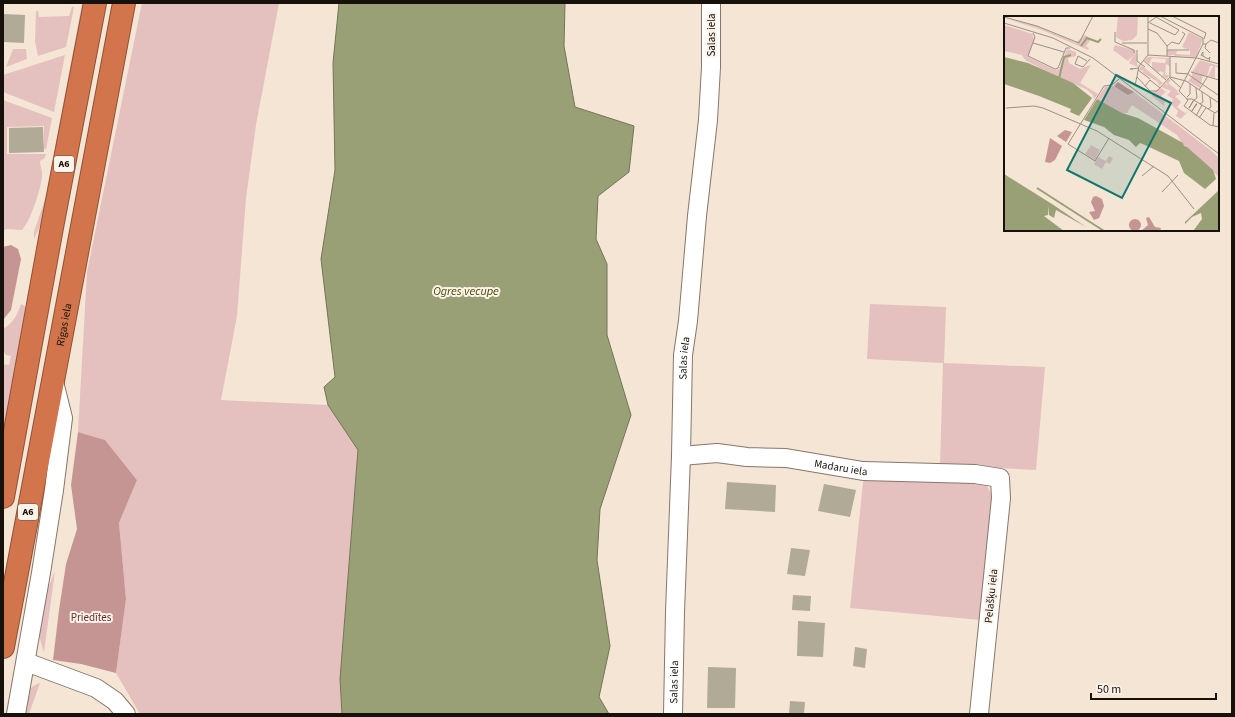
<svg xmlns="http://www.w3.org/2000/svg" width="1235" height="717" viewBox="0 0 1235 717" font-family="'Source Sans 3',sans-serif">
<rect width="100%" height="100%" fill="#f5e5d5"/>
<path fill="#e4c0bf" d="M82,3H87L47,210L34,239V232L46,196Z
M142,3H279L256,125L246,198L237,316L221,400L328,405L358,450L340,679L342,714H140L116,673L126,599L119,523L137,480L105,440L78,432L87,272Z
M72,7H74L66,47L38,56L35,41L36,11H38L39,17L69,16Z
M13,49H26L27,59L6,67Z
M65,55L54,112L3,92V75Z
M3,100L52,118L46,149H44V126L7,127V154H46L45,158L40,161C40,166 42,169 42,173C43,184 30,223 22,230L6,229L3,231Z
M21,304L25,306L27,318L3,453V364L9,365L11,356L6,355L3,350V329C13,323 17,316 21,304Z
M870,304L946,307L944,363L1045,367L1036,470L940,465L943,363L867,359Z
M866,476L986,484L995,501L981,620L850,608L863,483Z
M55,571L44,652C32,621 44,600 55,571Z
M40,683L29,714H21C24,700 24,688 40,683Z"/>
<path fill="#c59594" d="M11,245L18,249L21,259L11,310L3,320V247Z
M78,432L105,440L137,480L119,523L126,599L116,673L81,664L53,660L59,610L66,564L77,529L71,485Z"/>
<path fill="#9aa076" stroke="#727556" d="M339,3H565L564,46L575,107L634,126L629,172L598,196L596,239L607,264V335L631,415L600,509L597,560L610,646L599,697L609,714H342L340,679L358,450L328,405L324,387L335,377L321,259L335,170L333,63Z"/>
<path fill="#b1aa96" d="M3,14L25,15L24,43L3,42Z
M43,127L44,152L9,153V128Z
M727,482L776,485L775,512L725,509Z
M824,484L856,490L850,517L818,511Z
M791,548L810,550L805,576L787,574Z
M793,595L811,596L810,611L792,610Z
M798,621L825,623L823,657L797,656Z
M855,647L867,649L865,668L853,666Z
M708,667L736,668L735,708H707Z
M790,701L805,702L804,714H789Z"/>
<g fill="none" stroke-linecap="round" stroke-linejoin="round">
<g stroke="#867769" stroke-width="20">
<g id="street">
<path id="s1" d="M681,456L717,453L747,457L786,458L863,471L975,474L1000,478L1001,498L979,714"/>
<path d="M26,662L96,688L115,701L126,714"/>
<path d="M16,714L41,573L54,490L63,418L54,382"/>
<path id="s2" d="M673,714L675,612L681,456L683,355L688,321L697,216L708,120L711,67V3"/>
</g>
</g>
<g stroke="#905235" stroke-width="24">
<g id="highway">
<path d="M3,497L53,222L95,3"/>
<path id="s3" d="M3,647L124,3"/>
</g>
</g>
<use href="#street" stroke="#fff" stroke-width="18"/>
<use href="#highway" stroke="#d2754c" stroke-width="22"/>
</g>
<g text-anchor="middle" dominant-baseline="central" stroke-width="4" stroke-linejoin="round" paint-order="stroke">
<g fill="#fdf3ea" stroke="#5b554e" stroke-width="1">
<rect x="54" y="156" width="20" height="16" rx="3"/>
<rect x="18" y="504" width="20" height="16" rx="3"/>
</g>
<g font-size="10" font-weight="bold" fill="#16110b">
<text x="64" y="164">A6</text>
<text x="28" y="512">A6</text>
</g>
<g font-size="11" fill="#16110b" stroke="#fdf3ea">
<text transform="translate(711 35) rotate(-90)">Salas iela</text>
<text stroke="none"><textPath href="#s3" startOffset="328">Rīgas iela</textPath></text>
<text stroke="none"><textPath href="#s2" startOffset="356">Salas iela</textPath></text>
<text stroke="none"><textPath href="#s1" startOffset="161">Madaru iela</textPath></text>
<text transform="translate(991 596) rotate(-84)">Pelašķu iela</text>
<text stroke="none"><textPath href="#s2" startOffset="32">Salas iela</textPath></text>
</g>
<g font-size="11" fill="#682b2d" stroke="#fdf3ea">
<text x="91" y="617">Priedītes</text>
</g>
<g font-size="12" font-style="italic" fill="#454a00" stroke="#fdf3ea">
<text x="466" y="291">Ogres vecupe</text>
</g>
</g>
<g transform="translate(1004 16)">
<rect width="215" height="215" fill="#f5e5d5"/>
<path d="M114,0H134L133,19L128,24L119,25L112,21ZM0,2L29,9L69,25L71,27L81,19L87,23L82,30L85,32L84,34L38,14ZM0,9L28,18L30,23L24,41L51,54L55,53L63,33L72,36V40L64,42L65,47L76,53L87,49L76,67L94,78L90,83L89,79L82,73L53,61L21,44L18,39L0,35ZM185,16L199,23L192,41L171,40L169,37L170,39H163V34L173,35L172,38L186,39V34L178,31ZM111,29L131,34L134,51L125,47L130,39L124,45L109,34ZM144,41L165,42L166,50L162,48L161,59H165L163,63L158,60L160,57L156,55L154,57L148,52V46L161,47L162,43L148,42L145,48L141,44ZM196,44L215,50L214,52L211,50V62L204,60L209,50H206L203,60L199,59L196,72L184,65L188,61V57L196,58L188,56ZM137,49L159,67L155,70L154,66L138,56L140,55L135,54ZM165,63L167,64L164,67L174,75L176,73L173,76L176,78L171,80L177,86L173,91L181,97L184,95L177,103L172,100L174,95L167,88L169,83L163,79L167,75L158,71L161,67L164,70L162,66ZM110,70L122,76H130L205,133L215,142V161L180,130L173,119L128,89L123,97H118L93,83L101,71ZM157,72L162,76L157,80L161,84L160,90L148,80L149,76ZM87,129L96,134L91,144L81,138ZM105,140L109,142L106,148L102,146L98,153L90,148L94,141L102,145Z" fill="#e4c0bf"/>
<path d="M114,66L123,72L130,76L124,79L116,74L110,70ZM61,114L68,116L62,126L53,120ZM46,122L58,130L51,144L46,147L41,146ZM92,180L98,183L100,190L95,202L90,204L85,196L91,195L87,186L89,181ZM145,201L151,211L157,212L156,215H137L144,209L142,202ZM125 209a6 6 0 1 1 12 0a6 6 0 1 1-12 0Z" fill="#c59594"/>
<path d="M0,41L24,47L69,67L88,82L75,100L66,96L67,93L35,80L0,68ZM93,83L118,97L134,102L179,127L180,130L183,131L209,154L212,163L201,173L180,157L175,145L141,129L136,127L132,131L125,124L110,119L100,111L80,104ZM0,158L48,188L82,211L52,194L50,202L45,199V190L44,199L40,200L60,215H0ZM215,174V215H189L198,203L197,197L188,201L181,208V206Z" fill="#9aa076"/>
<path fill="none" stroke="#9aa076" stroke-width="2" d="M77,30L83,22L94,26L97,23M55,63L60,41L67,39M33,172L100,215"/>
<path fill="none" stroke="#9c9084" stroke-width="1" d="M144,0V39L193,42L215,48M156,0L199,22V28M168,0L202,17L200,23M0,1L33,10L75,27L89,0M0,7L49,22L89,42L215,138M144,7L152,1L175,14L171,19L146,7M144,13L153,17L163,30V40M111,16V26L130,34V37M29,17L31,21L24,40L51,53L54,52L62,32H66M29,27L60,36M118,27H143M202,28L207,24L215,27M163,30L168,26L175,28L181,18L178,16M133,34V45L141,51M163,34H185M199,40V36L197,39L204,43L206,41L205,45M139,44L162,64M83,45L74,40L71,48L79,51L86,43M172,47V57L185,58M129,53H126L135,52M134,54L146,63M187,56L215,64M185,59L214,79M133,61L146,75H153L166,61V41M166,61L182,65L215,87M166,62L177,72M131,70L135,50L144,39M141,70L146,64L156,72M195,74L204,60M183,81L186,78V68M182,83H188L211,97L215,94M190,84L193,82L192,72M189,86V85L185,92L190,84M196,88L199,86L198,76M180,90L184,84L175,75L199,28H202L201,32L206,37M180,90L206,109L215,111M2,92L30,90L39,92L93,115L164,160L190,193M204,93L207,91L206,81M187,96L193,88H192L188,95M192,100L198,89M195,102L202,92M209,110L210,97M105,122L91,145L64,128L100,70L108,69L115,63M138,160L150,150M158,176L174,159"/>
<path fill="#0f766e" fill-opacity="0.15" stroke="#0f766e" stroke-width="2" d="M112,59L167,87L118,182L63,154Z"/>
<rect width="215" height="215" fill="none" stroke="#16110b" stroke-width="2"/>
</g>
<rect width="1235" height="717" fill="none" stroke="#16110b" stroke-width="8"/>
<path d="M1091 693v6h125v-6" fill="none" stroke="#16110b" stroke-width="2"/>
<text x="1097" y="693" font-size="12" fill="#16110b" stroke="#fdf3ea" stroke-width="3" paint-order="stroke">50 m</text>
</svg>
